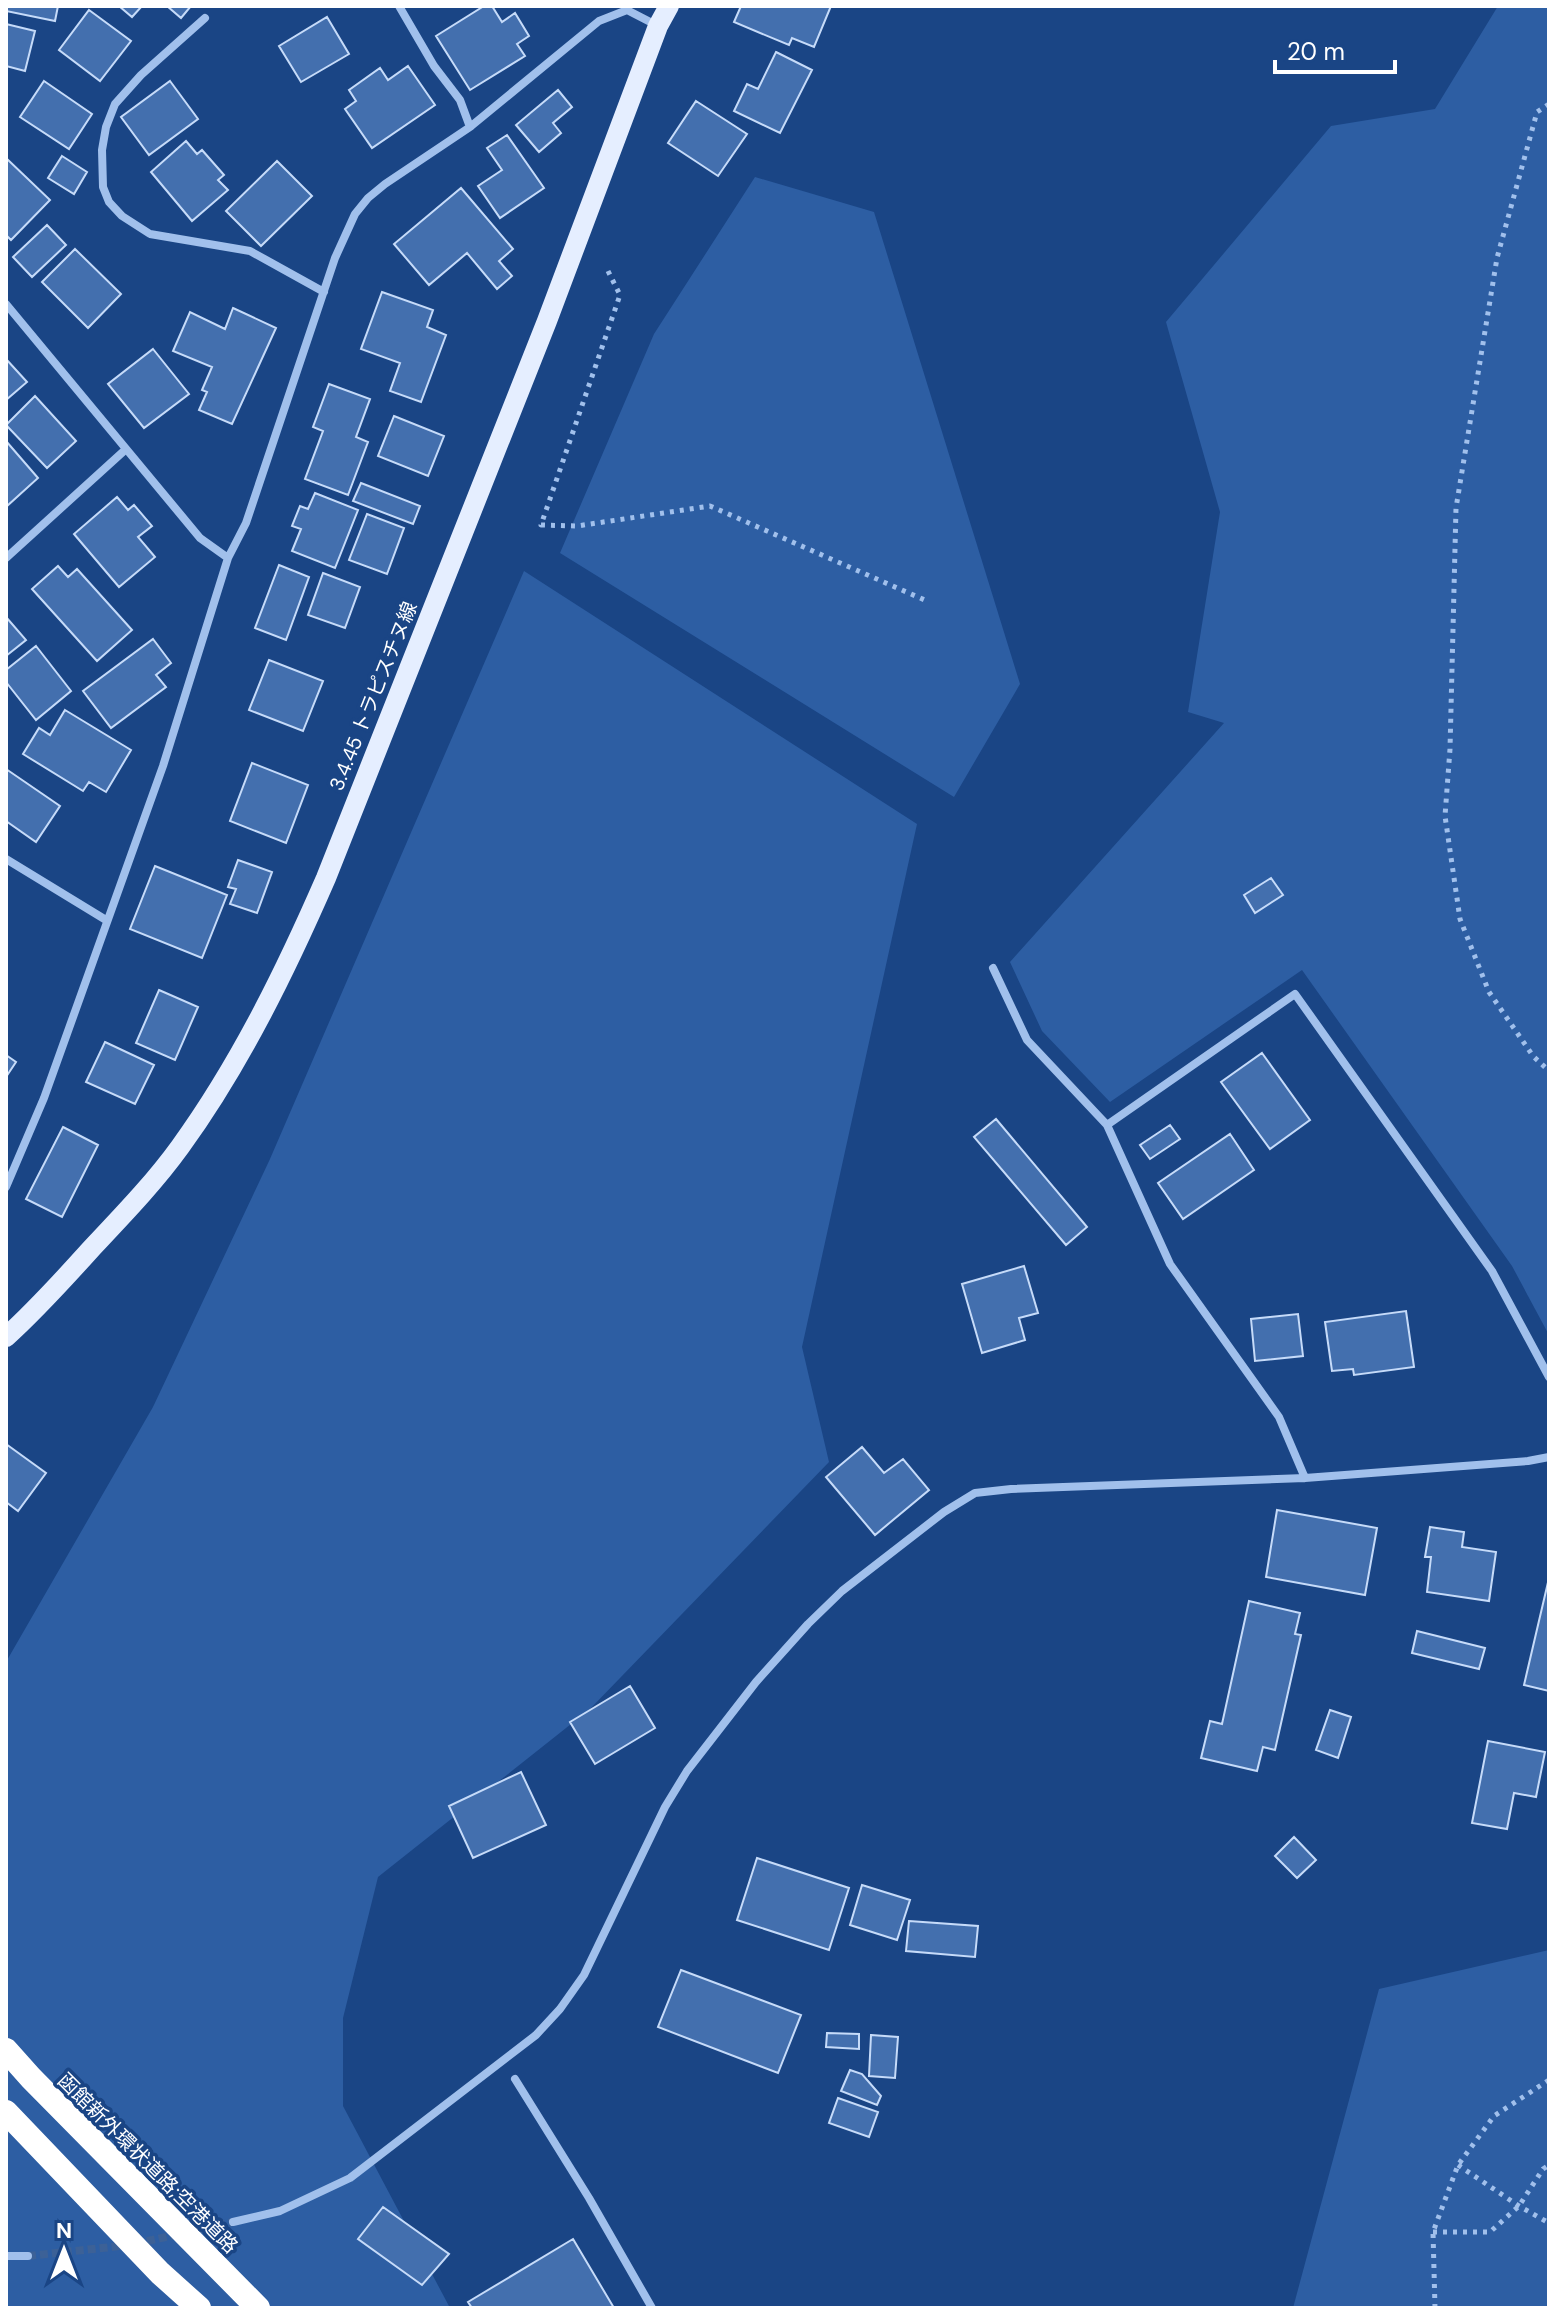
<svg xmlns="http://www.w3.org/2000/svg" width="1555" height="2314" viewBox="0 0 1555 2314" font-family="'DM Sans','Noto Sans JP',sans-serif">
<rect width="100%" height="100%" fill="#1a4585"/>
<path fill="#2d5ea3" d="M1498,6H1549V1335L1512,1266L1302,970L1110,1102L1042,1031L1010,962L1224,723L1188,712L1220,512L1166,322L1331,126L1435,109Z
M755,177L874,212L1020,684L954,797L560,553L654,334Z
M524,571L917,824L802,1347L829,1462L590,1709L378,1877L343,2018V2106L450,2308H6V1662L153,1407L270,1159Z
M1549,1950V2308H1293L1379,1989Z"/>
<path fill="#436fae" stroke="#c6dbf9" stroke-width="2" d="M6,6H58L55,21L6,11Z
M119,6H142L132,17Z
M167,6H191L181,18Z
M484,6H492L502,22L515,13L529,36L517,44L525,56L470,90L436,36Z
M741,6H831L814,47L792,38L789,45L734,22Z
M89,10L131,41L100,81L59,50Z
M327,17L349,54L301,82L279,46Z
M6,24L35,31L25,71L6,66Z
M776,52L812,70L780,133L734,111L747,84L758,89Z
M408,66L435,105L372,148L345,109L356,101L349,90L380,68L388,80Z
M44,81L92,114L69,149L20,117Z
M170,81L198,119L149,155L121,117Z
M558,90L572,107L553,123L561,133L539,152L516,125Z
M696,101L747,134L718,176L668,143Z
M507,135L544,188L500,218L478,186L502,170L487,148Z
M186,141L197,154L202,150L224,175L218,180L228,190L192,221L151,172Z
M62,156L87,172L74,194L48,178Z
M6,158L50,200L11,240L6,235Z
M277,161L312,196L261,246L226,211Z
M461,188L513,249L499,261L512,276L497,289L467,253L429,285L394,244Z
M47,225L66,245L32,277L13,257Z
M75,249L121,294L88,328L42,282Z
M382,292L433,310L427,327L446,335L421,402L390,391L400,363L361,349Z
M233,308L276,328L232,424L199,410L207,392L202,390L212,367L173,351L190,312L225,329Z
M153,349L189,394L144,428L108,384Z
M6,359L27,382L6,400Z
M329,384L370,399L356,437L368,442L348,495L305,479L323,431L313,427Z
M35,396L76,441L47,468L6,425Z
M394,416L444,436L428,476L378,456Z
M6,441L38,478L7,506L6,505Z
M361,483L420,506L413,524L353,501Z
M315,493L358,510L335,568L292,551L301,529L292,526L300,506L308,509Z
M117,497L128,510L134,505L152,526L138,537L155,557L119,587L74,534Z
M367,514L404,528L387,574L349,560Z
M279,565L309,577L286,640L255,628Z
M58,566L68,577L77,569L132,630L97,661L32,589Z
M323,573L360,587L345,628L308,615Z
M6,617L26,640L6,656Z
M153,639L171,663L156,675L166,687L111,728L83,691Z
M36,646L71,691L36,720L6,682V670Z
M269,660L323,681L303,731L249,710Z
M65,710L131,750L106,792L89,782L83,791L23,754L39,728L50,735Z
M252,763L308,785L286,843L230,821Z
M6,769L60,806L36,842L6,821Z
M238,860L272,872L257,913L230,904L236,889L228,887Z
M155,866L227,895L202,958L130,929Z
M1271,878L1283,895L1255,913L1244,895Z
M159,990L198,1007L175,1060L136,1043Z
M105,1042L154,1065L135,1104L86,1082Z
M1262,1053L1310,1120L1270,1149L1221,1082Z
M6,1055L16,1062L6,1077Z
M996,1119L1087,1227L1066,1245L974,1137Z
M1170,1125L1180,1139L1150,1159L1140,1145Z
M63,1127L98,1145L62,1217L26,1199Z
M1230,1134L1254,1170L1183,1219L1158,1183Z
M1024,1266L1038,1313L1019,1318L1025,1340L982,1353L962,1284Z
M1406,1311L1414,1367L1354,1375L1353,1369L1332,1371L1325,1322Z
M1298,1314L1303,1356L1255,1361L1251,1319Z
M6,1444L46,1473L18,1511L6,1502Z
M862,1447L884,1473L903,1459L929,1490L875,1535L826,1477Z
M1277,1510L1377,1528L1365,1595L1266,1577Z
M1430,1527L1464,1532L1462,1547L1496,1552L1489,1601L1427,1592L1431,1557H1425Z
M1549,1578V1691L1524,1685Z
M1249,1601L1300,1613L1295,1634L1301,1635L1275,1750L1263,1747L1257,1771L1201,1758L1210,1721L1222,1724Z
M1417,1631L1485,1648L1479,1669L1412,1653Z
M630,1686L655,1728L595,1764L570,1722Z
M1330,1710L1351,1717L1338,1758L1316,1750Z
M1488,1741L1545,1752L1536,1797L1514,1793L1507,1829L1472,1823Z
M521,1772L546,1825L473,1858L449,1806Z
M1294,1837L1316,1860L1297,1878L1275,1856Z
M757,1858L849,1888L829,1950L737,1920Z
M862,1885L910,1900L897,1940L850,1925Z
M909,1921L978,1926L975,1957L906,1951Z
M681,1970L801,2015L778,2073L658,2027Z
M827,2033L859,2034V2049L826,2047Z
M871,2035L898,2037L895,2078L869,2076Z
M850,2070L862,2074L881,2096L877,2105L841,2091Z
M838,2098L878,2112L869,2137L829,2123Z
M383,2207L449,2254L422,2285L358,2239Z
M573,2239L614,2308H472L468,2302Z"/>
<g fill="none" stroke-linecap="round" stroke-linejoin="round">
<path stroke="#3c6197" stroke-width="8" stroke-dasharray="8 4" stroke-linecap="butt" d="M28,2256L130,2245L233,2222"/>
<path stroke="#a1c0ec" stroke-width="5" stroke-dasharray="4 6" stroke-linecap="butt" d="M1549,104L1537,112L1497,258L1456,508L1450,749L1445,816L1460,919L1489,992L1533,1056L1549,1071
M608,271L620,295L541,525L577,526L710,506L927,601
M1458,2165L1519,2206L1549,2223
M1433,2232H1490L1519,2206L1543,2169L1549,2165
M1435,2308L1433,2232L1458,2165L1494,2116L1549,2080"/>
<path stroke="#a1c0ec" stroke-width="8" d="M399,6L434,66L460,100L470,127
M205,18L141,75L115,104L106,127L102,150L103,187L109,202L122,216L150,234L250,251L324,292
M6,304L200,538L228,558
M6,558L125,450
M6,859L106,920
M993,968L1027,1040L1107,1125L1170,1264L1279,1417L1305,1478
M1107,1125L1295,994L1492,1271L1549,1377
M6,1187L44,1098L163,766L228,558L246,523L335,258L355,214L368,198L385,184L470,127L599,21L627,10L658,26
M515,2079L589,2198L652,2308
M233,2222L280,2211L350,2178L536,2035L560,2009L584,1975L665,1807L687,1771L756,1682L808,1624L842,1591L944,1512L975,1493L1011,1489L1305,1478L1528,1461L1549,1457
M6,2256H28"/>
<path stroke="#e5eeff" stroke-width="20" d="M6,1337C36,1310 64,1279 91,1249C122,1216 154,1183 180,1147C240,1064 285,972 326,878L547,321L658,26L669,6"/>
<path stroke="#fff" stroke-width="24" d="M6,2050L31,2078L258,2308
M6,2112L160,2273L199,2308"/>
</g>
<g text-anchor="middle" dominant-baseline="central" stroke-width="7" stroke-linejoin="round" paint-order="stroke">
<g font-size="20" fill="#fff" stroke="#1a4585">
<text transform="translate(373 696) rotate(-68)">3.4.45 トラピスチヌ線</text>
<text transform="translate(148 2163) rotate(45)">函館新外環状道路;空港道路</text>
</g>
</g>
<rect width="1555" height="2314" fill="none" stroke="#ffffff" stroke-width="16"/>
<g transform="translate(64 2250)" stroke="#1a4585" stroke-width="6" paint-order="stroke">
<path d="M0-6L14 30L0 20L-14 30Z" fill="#ffffff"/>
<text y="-12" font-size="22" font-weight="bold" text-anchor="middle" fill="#ffffff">N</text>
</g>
<path d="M1275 60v12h120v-12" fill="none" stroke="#ffffff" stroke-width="4"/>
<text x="1287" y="60" font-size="24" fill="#ffffff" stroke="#1a4585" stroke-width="6" paint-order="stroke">20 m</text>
</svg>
